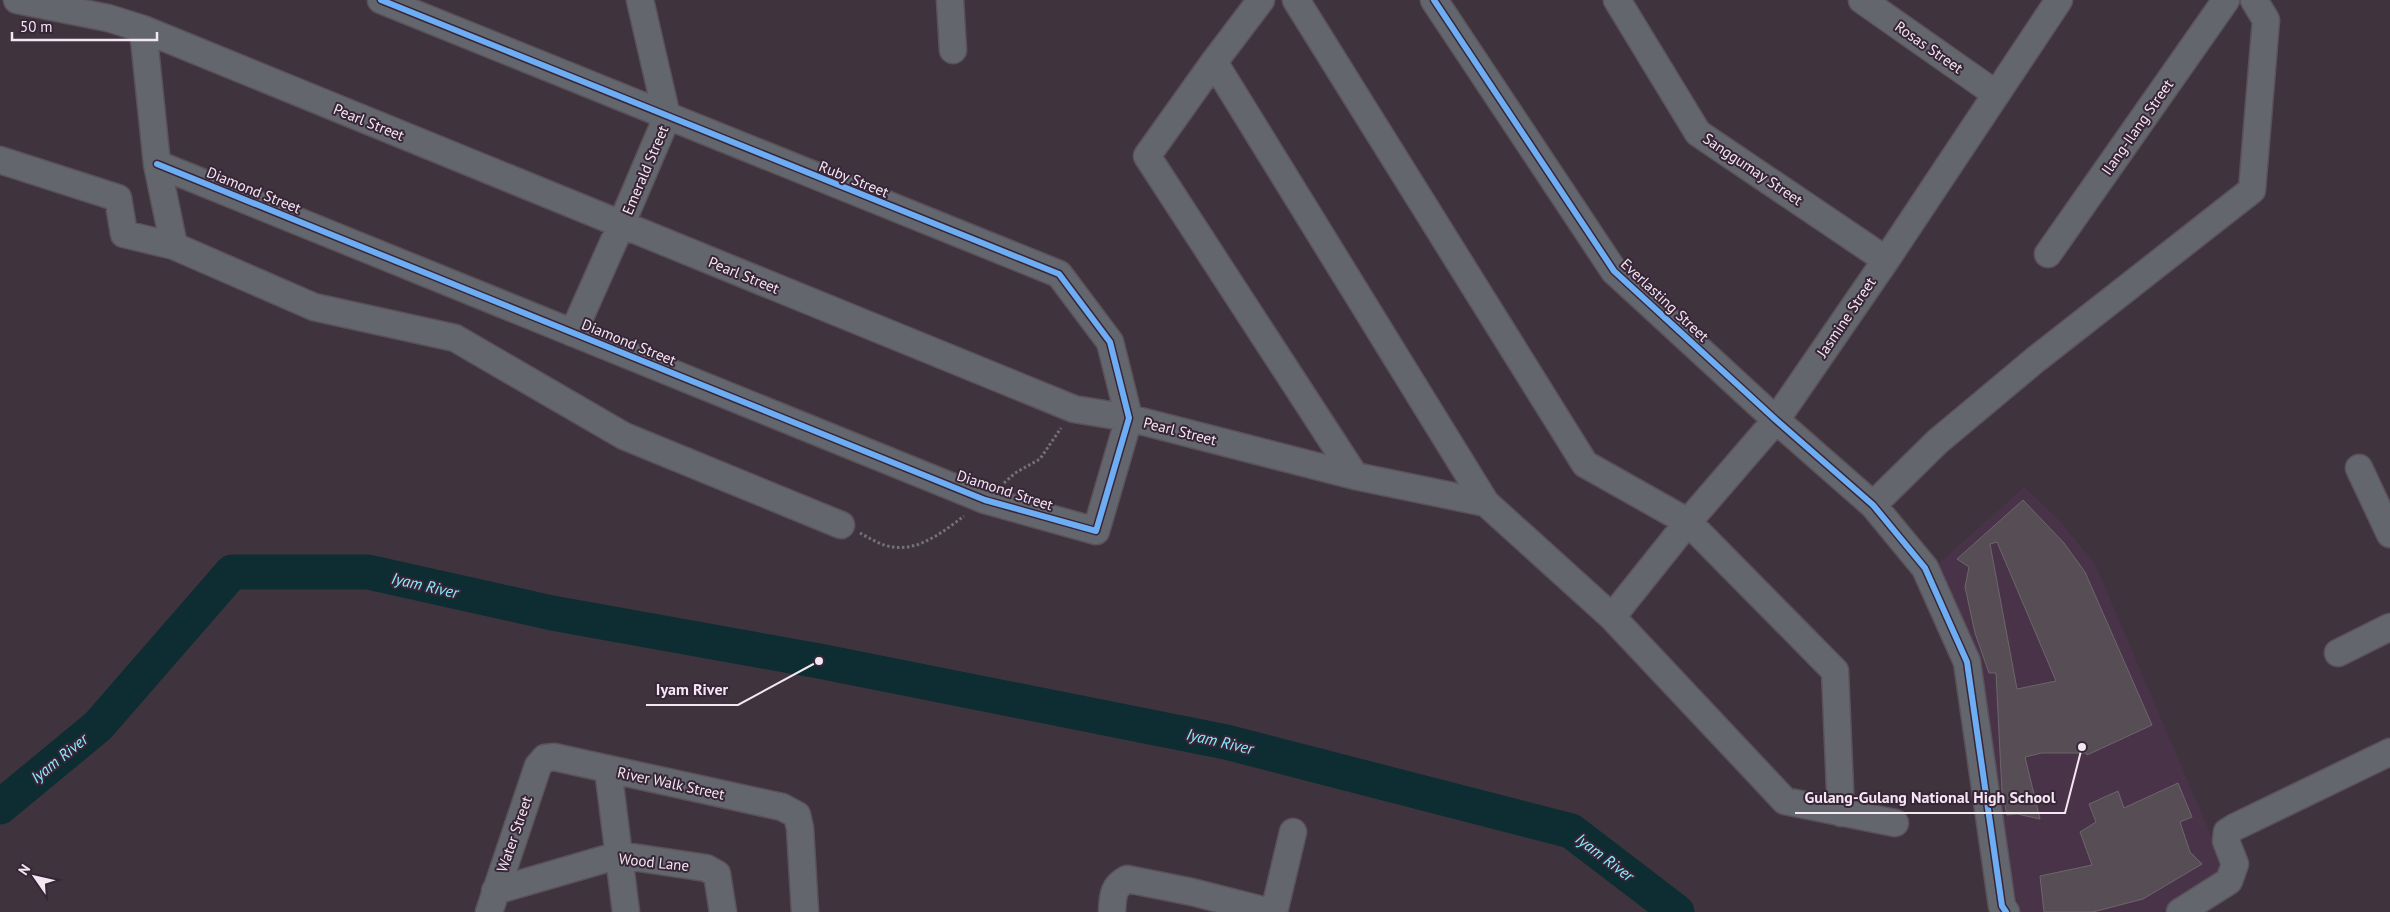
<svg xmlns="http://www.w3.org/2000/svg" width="2390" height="912" viewBox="0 0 2390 912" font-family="'PT Sans',sans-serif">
<rect width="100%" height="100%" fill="#3f343e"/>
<path fill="#493348" d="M2024,487L2059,520L2095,564L2225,868L2183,901L2162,912H2020L1993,799L1986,696L1937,565Z"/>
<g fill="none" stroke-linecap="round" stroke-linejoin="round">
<path stroke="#0d2d32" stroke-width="35" d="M0,807L98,726L232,572H368L552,613L819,661L1226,742L1571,831L1677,912"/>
</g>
<path fill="#574e55" stroke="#6e656d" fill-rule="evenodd" d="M2023,500L2064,543L2085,572L2152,725L2087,755L2086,753H2042L2025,757L2040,819L2017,814L2007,815L2002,792L1996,673H1989L1975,633L1965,587L1969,567L1957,559ZM1997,542L2056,681L2017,689L1990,544Z
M2178,783L2192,817L2180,822L2190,852L2202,864L2143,899L2093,912H2044L2040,876L2092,865L2080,832L2096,822L2089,804L2118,791L2124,808Z"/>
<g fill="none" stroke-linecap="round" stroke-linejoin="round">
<g stroke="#5b515a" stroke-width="29">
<path id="minor" d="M17,0L108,18L143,29L1074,409L1129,418L1355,476L1486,503
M950,0L953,50
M1261,0L1214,62L1147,156L1355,476
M1296,0L1585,464L1688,522L1835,671L1841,813
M1434,0L1614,271L1776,420L1873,505L1925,568L1967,662L2002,906L2006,912
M1617,0L1698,133L1886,260
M1862,0L1996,94
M143,29L157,164L174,246L314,307L455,338L624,436L841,525
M1214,62L1486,503L1612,617L1785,801L1895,823
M0,160L118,198L124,234L174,246
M157,164L985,500L1096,531L1129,418L1110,342L1059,274L381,0
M2048,254L2226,0
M573,333L621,225L667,117L640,0
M2359,468L2390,534
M1873,505L1937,442L2035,360L2252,190L2266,20L2254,0
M1612,617L1688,522L1776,420L1886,260L2059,0
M2338,653L2390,627
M608,769L626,912
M495,891L619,855L706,868L717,874L723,912
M489,912L538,766L545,758L554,757L782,807L797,815L800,828L805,912
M1112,912C1113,897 1112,887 1127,879L1192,892L1270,912
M1274,912L1293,832
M2180,912L2229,881L2235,864L2226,841L2227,832L2235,827L2390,752"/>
</g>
<path stroke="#727278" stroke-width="3" stroke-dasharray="2.5 2.5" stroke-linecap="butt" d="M1004,483L1015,473L1040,459L1061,428
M860,533C869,538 882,546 893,547C920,551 944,531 964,516"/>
<use href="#minor" stroke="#63676d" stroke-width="26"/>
<g stroke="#382638" stroke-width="9">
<path id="cycleway" d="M1434,0L1614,271L1776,420L1873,505L1925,568L1967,662L2002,906L2006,912
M157,164L985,500L1096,531L1129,418L1110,342L1059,274L381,0"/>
</g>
<use href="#cycleway" stroke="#6dadf4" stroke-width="6"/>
</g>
<g text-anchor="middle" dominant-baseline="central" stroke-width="4" stroke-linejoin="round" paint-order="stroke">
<g font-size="15" fill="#f3e7f2" stroke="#382638">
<text transform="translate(1929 47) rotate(35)">Rosas Street</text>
<text transform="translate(369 122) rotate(22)">Pearl Street</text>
<text transform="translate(2137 127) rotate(-55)">Ilang-Ilang Street</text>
<text transform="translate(1753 169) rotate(34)">Sanggumay Street</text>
<text transform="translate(645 170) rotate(-67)">Emerald Street</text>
<text transform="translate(854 179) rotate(22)">Ruby Street</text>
<text transform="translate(254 190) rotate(22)">Diamond Street</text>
<text transform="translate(744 275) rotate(22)">Pearl Street</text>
<text transform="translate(1665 300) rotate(43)">Everlasting Street</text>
<text transform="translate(1846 317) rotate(-56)">Jasmine Street</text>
<text transform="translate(629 342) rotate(22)">Diamond Street</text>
<text transform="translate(1180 431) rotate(14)">Pearl Street</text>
<text transform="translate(1005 490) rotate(18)">Diamond Street</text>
<text transform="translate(671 783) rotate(12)">River Walk Street</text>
<text transform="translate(514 834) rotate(-71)">Water Street</text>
<text transform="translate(654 862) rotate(6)">Wood Lane</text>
</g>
<g font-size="16" font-style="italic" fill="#88edfe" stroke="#382638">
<text transform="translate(425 585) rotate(13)">Iyam River</text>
<text transform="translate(1220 741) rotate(13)">Iyam River</text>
<text transform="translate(59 758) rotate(-39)">Iyam River</text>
<text transform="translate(1605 857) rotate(37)">Iyam River</text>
</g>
</g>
<path fill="none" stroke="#f3e7f2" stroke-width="2" d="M819 661L738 705H646M2082 747L2065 813H1795"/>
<g fill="#f3e7f2" stroke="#382638" stroke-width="2">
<circle cx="819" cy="661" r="5"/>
<circle cx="2082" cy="747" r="5"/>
</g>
<g font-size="16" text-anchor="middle" font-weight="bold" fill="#f3e7f2" stroke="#382638" stroke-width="4" stroke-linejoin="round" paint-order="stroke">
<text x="692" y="695">Iyam River</text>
<text x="1930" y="803">Gulang-Gulang National High School</text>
</g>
<g transform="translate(35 877) rotate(304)" stroke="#382638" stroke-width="4" paint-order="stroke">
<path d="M0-4L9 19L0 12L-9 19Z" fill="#f3e7f2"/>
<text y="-8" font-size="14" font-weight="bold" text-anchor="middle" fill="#f3e7f2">N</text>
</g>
<path d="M12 32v8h145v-8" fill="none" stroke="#f3e7f2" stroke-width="2.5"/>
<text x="20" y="32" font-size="15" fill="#f3e7f2" stroke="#382638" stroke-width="4" paint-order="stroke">50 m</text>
</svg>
